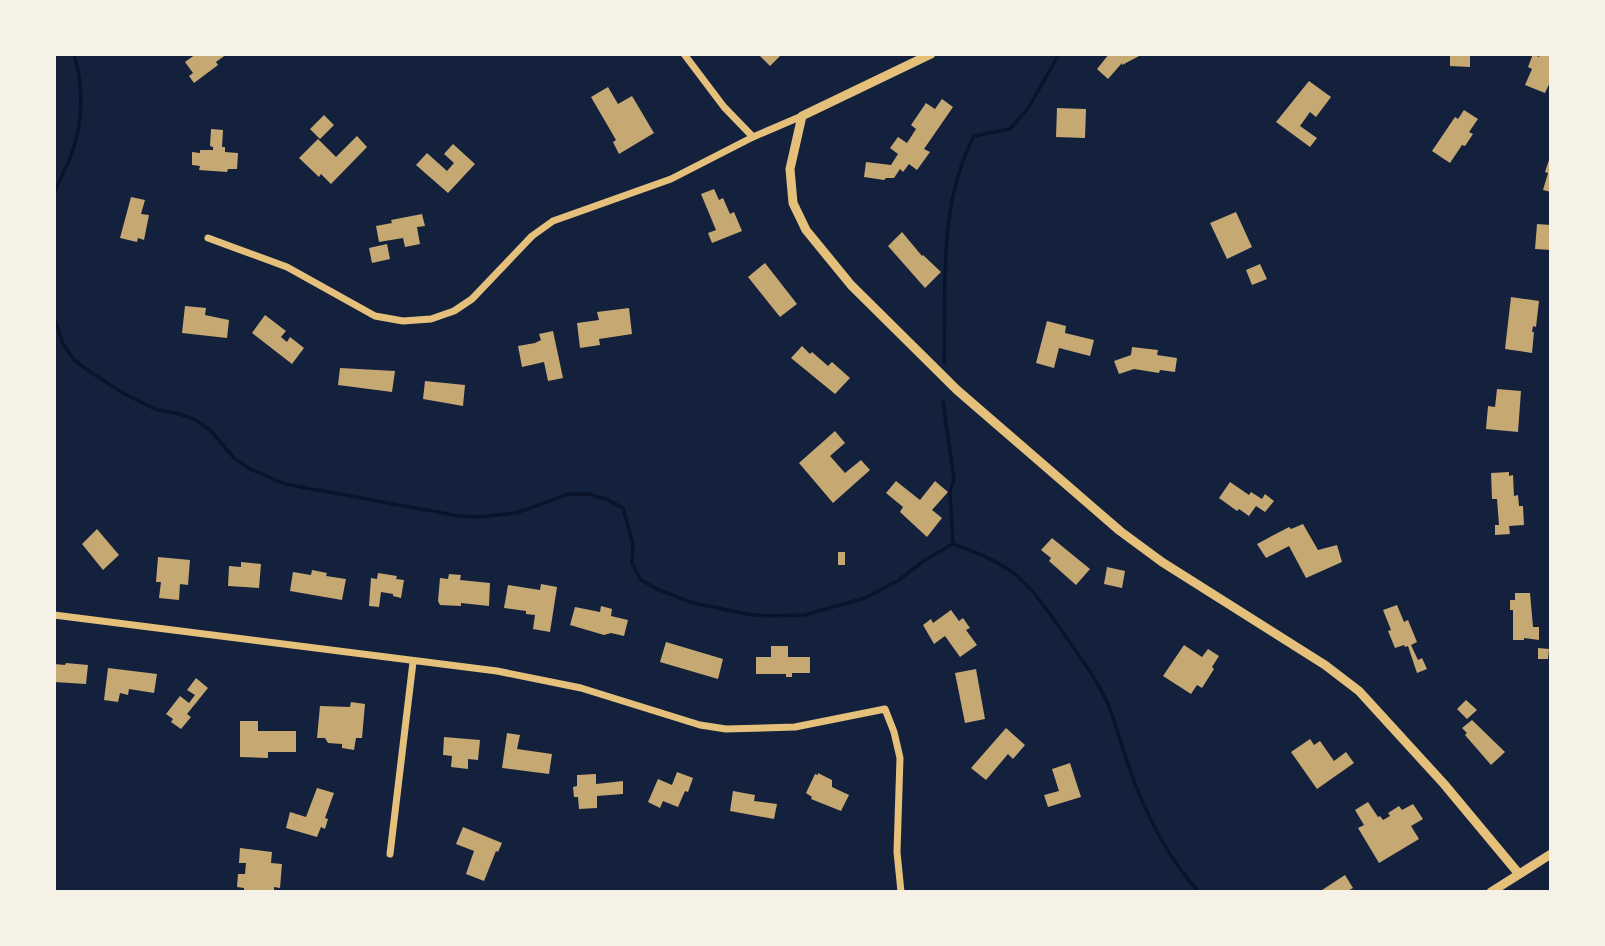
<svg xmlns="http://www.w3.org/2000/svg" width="1605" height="946" viewBox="0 0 1605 946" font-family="'Golos Text',sans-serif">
<rect width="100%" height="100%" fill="#14213d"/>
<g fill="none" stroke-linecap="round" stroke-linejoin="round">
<path stroke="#0b132b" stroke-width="3.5" d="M54,194C59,181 65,170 70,158C83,125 84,89 74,54
M54,316L63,344L74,360L89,371L121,392L157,410L176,413L194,419L210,430L234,458L250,469L285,484L459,516L478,517L516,513L569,494H588L606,499L623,508L633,544L632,563L641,580L657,589L693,603L747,614L766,616L804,615L865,598L899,580L925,560L953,544C1022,567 1031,587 1071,644C1085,664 1100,684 1109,707C1116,724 1120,741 1126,758C1142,807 1164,854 1199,892
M944,363C946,289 938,204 974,136L1010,129L1029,107L1059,54
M943,402L954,480L950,492L953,544"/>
</g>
<path fill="#c6a872" d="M196,54H227L216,62L218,65L194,83L189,76L193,73L185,62Z
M758,54H782L770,66Z
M1109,54H1143L1122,65V63L1108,79L1097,69Z
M1450,54H1470V67L1450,66Z
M1533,54L1539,57L1540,54H1551V80L1545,93L1525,85L1532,69L1528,67Z
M1309,81L1331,97L1316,117L1310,112L1300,126L1317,138L1310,147L1276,122Z
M608,87L618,104L632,96L654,133L619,154L613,142L616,140L591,97Z
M942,99L953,107L924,149L930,152L917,170L909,164L903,172L900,169L894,178H886L884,180L864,177L866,162L891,165L898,154L890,148L898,137L907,143L916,129L911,125L926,103L935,109Z
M1057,108L1086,109L1085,138L1056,137Z
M1464,110L1478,119L1469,132L1473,134L1465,146L1462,145L1450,163L1432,151L1455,117L1458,119Z
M324,115L334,125L320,139L310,129Z
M211,129L223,130L222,147H225V152L238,153L237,169H228L227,172L199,170L200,166L192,165V152L200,153V150H213V147L210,146Z
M357,136L367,147L331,184L321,174L319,177L299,158L318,139L336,157Z
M453,144L475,164L448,193L416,165L427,153L447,171L454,163L444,154Z
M1551,154V192L1543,190L1548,173L1545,172Z
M714,189L719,200L723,198L730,214L734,212L742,231L712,243L708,233L716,230L701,194Z
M131,197L145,200L141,214L149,215L144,240L138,238L137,242L120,238Z
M1236,212L1252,247L1227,259L1210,223Z
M422,214L425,226L417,227L420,244L405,247L403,238L379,242L376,226L392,223L391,220Z
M1537,224L1551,225V250L1535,249Z
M902,232L922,256L923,255L941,272L925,288L888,246Z
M387,244L390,259L372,263L369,248Z
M765,263L797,304L780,317L748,277Z
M1260,264L1267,279L1252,285L1246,270Z
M1511,297L1539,301L1536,327L1533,326L1532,332H1534L1532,353L1505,349Z
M185,306L206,308L205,315L229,320L227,338L182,333Z
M629,308L632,334L599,339L600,345L580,348L577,323L599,320L597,312Z
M265,315L286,331L281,337L287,342L290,337L304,348L292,364L252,333Z
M1047,321L1066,326L1065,333L1094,340L1090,356L1059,348L1054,368L1036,363Z
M553,331L563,378L548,381L544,362L522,367L518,346L535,343L541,340L539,334Z
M802,346L810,354L812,352L828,366L832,362L850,378L835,394L791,358Z
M1132,347L1158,350L1157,355L1177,358L1175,372L1160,370L1159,373L1134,369L1119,374L1114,361L1131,355Z
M340,368L395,371L392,392L338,385Z
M425,381L465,385L463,406L423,399Z
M1497,389L1521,391L1518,432L1486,429L1488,406L1495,407Z
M835,431L845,443L830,456L845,473L861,460L870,470L833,503L799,463Z
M1509,472V476L1513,475L1514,496L1518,495L1519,506H1523L1524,525L1509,526L1510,534L1495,535V525H1499L1497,499H1492L1491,473Z
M896,481L920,500L935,481L948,492L932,510L942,518L927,537L900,512L903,507L886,493Z
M1230,482L1249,495L1251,492L1262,499L1265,494L1274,501L1265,512L1256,506L1249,516L1239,509L1237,511L1219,498Z
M1303,524L1318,550L1337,545L1342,562L1306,578L1289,546L1266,558L1257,544L1289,527L1291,529Z
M97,529L119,555L103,570L82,544Z
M1052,538L1090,569L1076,585L1049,561L1051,558L1041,550Z
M838,552H845V565H838Z
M158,557L190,560L188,585L180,584L179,600L159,598L161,582H156Z
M241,562L261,564L259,588L228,586L229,566L241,567Z
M1107,567L1125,571L1122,588L1104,584Z
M312,570L327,573L326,576L346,579L342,600L290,591L293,572L311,575Z
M378,573L397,576L396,579L404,580L401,598L393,596V594L381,592L379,607L369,606L371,578L377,579Z
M449,574L461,575L460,580L490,583L489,606L461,603V606L440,605L438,601L440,578L448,579Z
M541,584L557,587L550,632L533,629L535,615L526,614V611L504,608L508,585L540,590Z
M1515,593H1530L1533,627H1539V640L1524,638V640H1513V610H1510V600H1515Z
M1397,605L1404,622L1408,620L1417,642L1411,645L1418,660L1422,658L1427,669L1417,673L1408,646L1405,647L1404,645L1395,648L1388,631L1391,630L1383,610Z
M601,606L612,609L611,616L628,620L624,636L611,633L604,635L570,625L575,607L600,612Z
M951,610L959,621L963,618L970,628L966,630L977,645L960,657L945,636L934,644L923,625L931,619L933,623Z
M666,642L723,659L718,679L660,662Z
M1184,645L1202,657L1208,649L1219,656L1212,667L1214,669L1202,688L1197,685L1191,694L1163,676Z
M771,646H788V657H810V673H792V677H786V674H756V657H771Z
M1538,648L1549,649L1548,659H1538Z
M66,663L88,665L86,684L54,682V664L65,665Z
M108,668L157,674L154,693L129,689L128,695L120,693L118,702L104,700Z
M976,669L985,719L965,723L955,673Z
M196,678L208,688L187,714L191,717L181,729L171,722L173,719L166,714L180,696L189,703L195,695L187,690Z
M1466,700L1477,710L1467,719L1457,709Z
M351,702L365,704L362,738H356L354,750L342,748V744L328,743L325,738H317L320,706L350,707Z
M1472,720L1505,752L1491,765L1465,735L1467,733L1462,728Z
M240,721H258V731H296V752H268V758L240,757Z
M1006,728L1025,745L1013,759L1008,754L986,780L971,768Z
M507,733L520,735L517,749L552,754L549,774L502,768Z
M444,737L480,740L478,760L468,759V769L451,767L452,756L443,755Z
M1310,739L1314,745L1320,741L1334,761L1346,752L1354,763L1317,789L1291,752Z
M1070,763L1081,797L1048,807L1044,795L1059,791L1052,769Z
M677,772L693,778L688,792L685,791L678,807L663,801L660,808L648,802L658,779L672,785Z
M818,773L832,780V787L849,795L841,811L811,799L812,797L806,793L815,774L818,775Z
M596,774V784L623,781V794L597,796V808L579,809L578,797H574L573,787L577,786V775Z
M317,788L334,793L325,818L328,819L325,829L321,827L317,837L286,828L290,812L306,817Z
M733,791L755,795L754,801L777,804L774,819L730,811Z
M1368,802L1378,817L1380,816L1383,820L1390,816L1388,813L1399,806L1402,810L1413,804L1423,819L1411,826L1419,839L1379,863L1358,828L1364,825L1355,810Z
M463,827L502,843L498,852L496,851L484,881L466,874L474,851L456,844Z
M240,848L272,852L271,863L282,864L280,888L274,887V892H244V888L237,887L238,874H245L246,863H239Z
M1345,875L1353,888L1346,892H1319Z"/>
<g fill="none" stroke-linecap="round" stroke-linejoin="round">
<path stroke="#e5c07b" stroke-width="7" d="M684,54L724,107L753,137
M208,238L287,267L375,316L403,321L431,319L454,311L472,299L532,236L553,221L671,179L753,137L802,116
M54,615L497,671L581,688L700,725L726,729L795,727L885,709L894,732L900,758L897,852L901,892
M390,854L413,662"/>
<path stroke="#e5c07b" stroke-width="9" d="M931,54L802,116L790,169L793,203L806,230L851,285L957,390L1120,531L1162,562L1325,665L1359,691L1444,784L1519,874
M1491,892L1551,854"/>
</g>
<rect width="1605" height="946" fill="none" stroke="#f6f1e7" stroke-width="112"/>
</svg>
